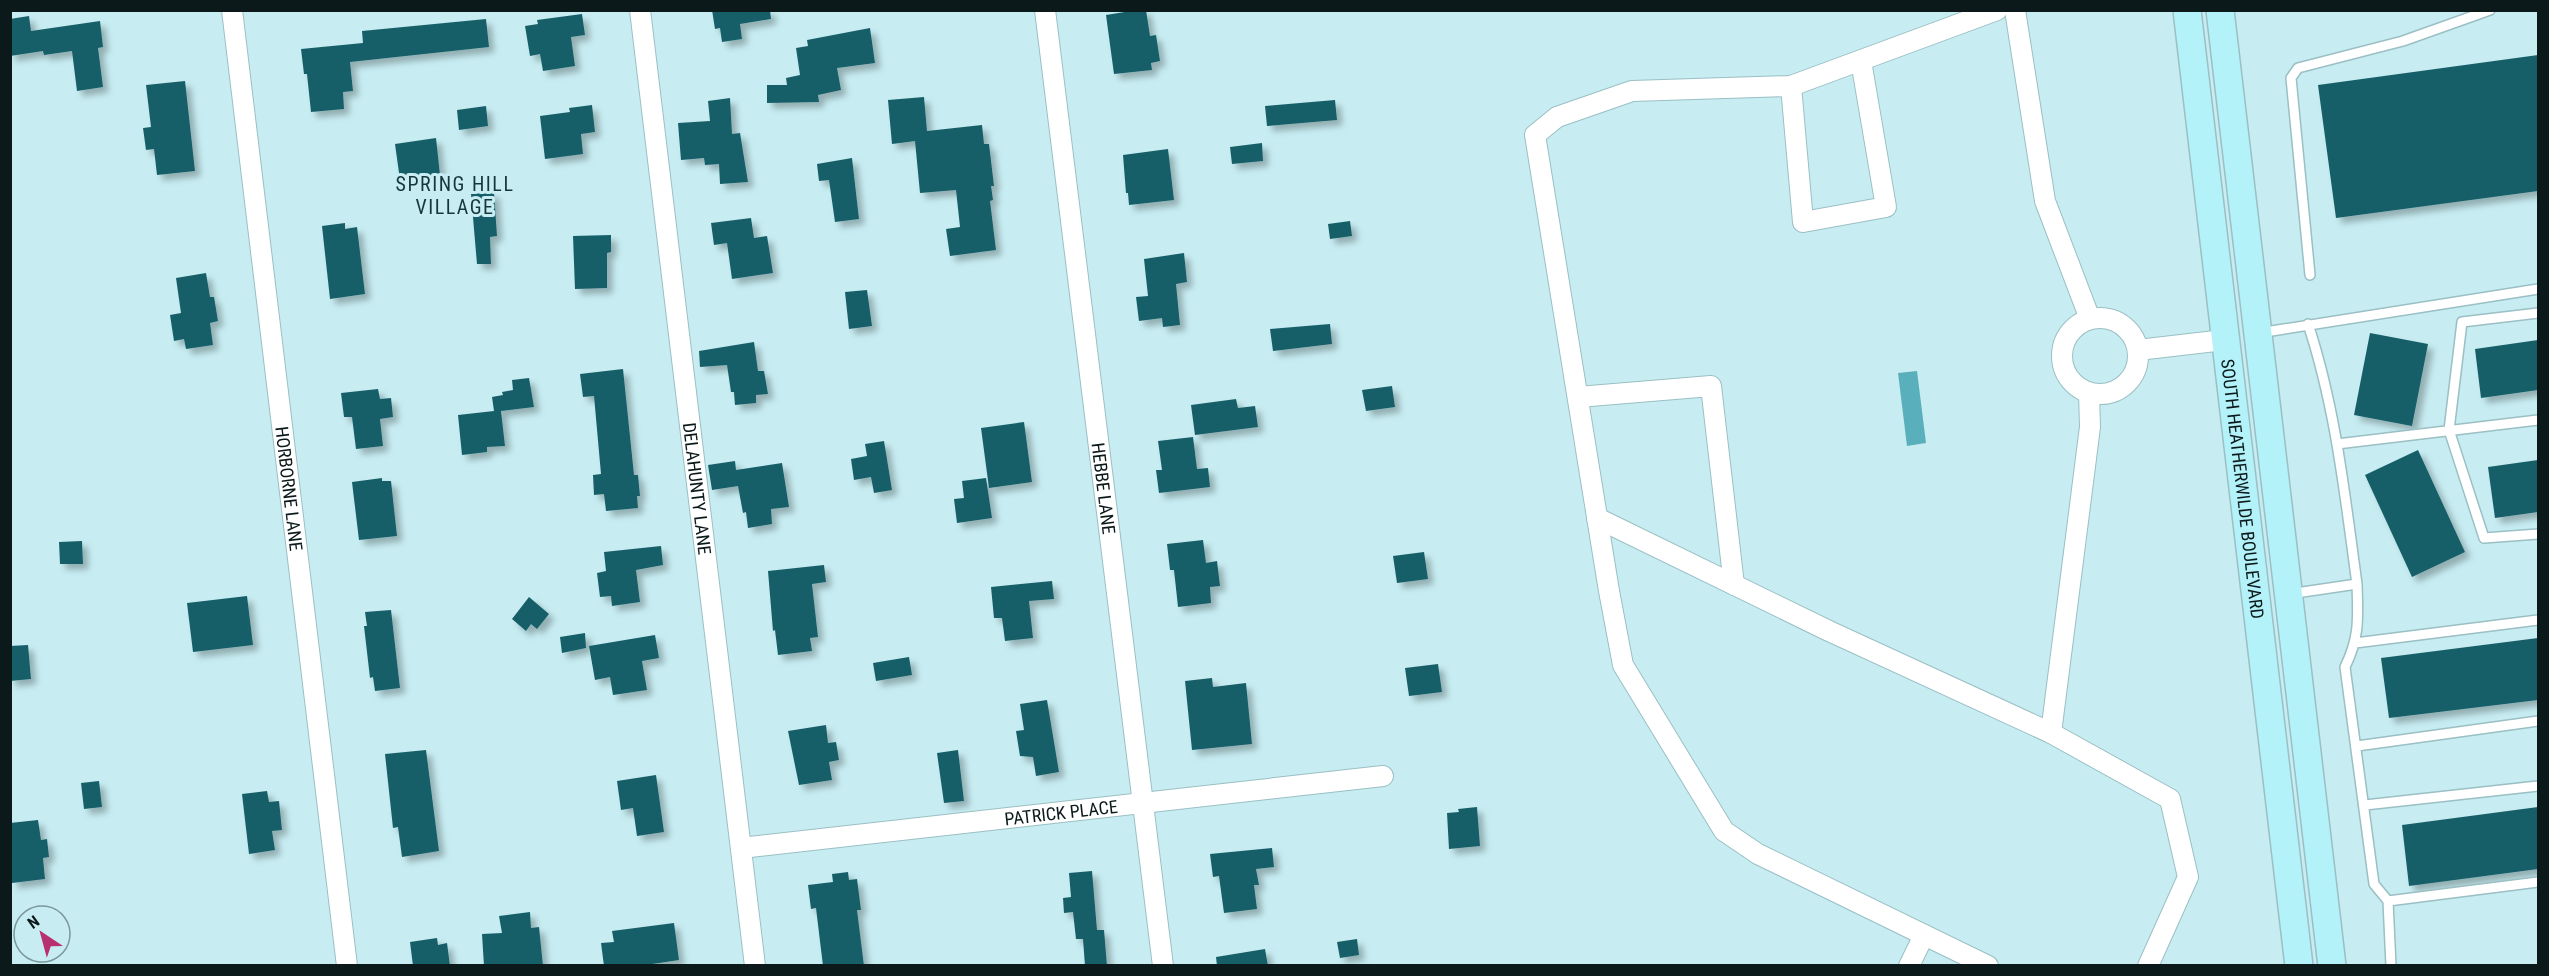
<svg xmlns="http://www.w3.org/2000/svg" width="2549" height="976" viewBox="0 0 2549 976" font-family="'Roboto Condensed',sans-serif">
<defs>
<filter id="shadow"><feDropShadow dx="5.5" dy="5.5" stdDeviation="3" flood-color="#0004"/></filter>
</defs>
<rect width="100%" height="100%" fill="#c7edf2"/>
<path fill="#59afbb" d="M1917,371L1926,443L1907,446L1898,373Z"/>
<path fill="#195f68" filter="url(#shadow)" d="M712,10H770L771,19L740,24L742,39L722,42L720,28L715,29Z
M1137,10H1146L1150,36L1156,35L1160,61L1151,63L1152,70L1114,74L1106,15Z
M582,14L585,35L571,37L575,66L543,71L540,54L530,56L525,26L538,24L537,20Z
M29,16L31,31L100,21L103,47L98,48L103,87L77,91L72,51L44,55L43,51L10,56V19Z
M486,19L489,47L350,62L353,91L343,92L344,109L311,112L307,74H304L301,49L363,43L362,31Z
M870,28L875,63L837,68L841,90L818,95L819,102L767,103V85H787L786,78L800,75L796,48L808,46L807,40Z
M2538,55V191L2336,218L2318,85Z
M185,81L195,171L157,175L154,149L146,150L143,128L151,127L146,85Z
M924,97L927,131L982,125L984,144H989L994,186H991L993,200L990,201L996,250L950,256L946,229L960,227L956,190L920,193L915,141L892,144L888,100Z
M730,98L732,134L740,133L748,182L720,184L719,164L705,165L704,158L681,160L678,123L710,121L708,101Z
M1335,100L1337,120L1267,126L1265,106Z
M592,105L595,132L581,134L583,154L545,159L540,116L570,112L569,108Z
M486,106L488,126L459,130L457,110Z
M436,138L440,175L400,180L395,144Z
M1262,143L1263,161L1232,164L1230,147Z
M1168,149L1174,200L1129,205L1128,193H1126L1123,155Z
M852,158L859,219L835,222L829,180L819,181L817,164Z
M494,192L497,236L490,237L491,264H477L471,194Z
M751,218L754,238L767,236L773,273L732,279L727,243L714,245L711,223Z
M1350,221L1352,236L1330,239L1328,224Z
M345,223V229L357,227L365,294L330,299L322,226Z
M611,235V252L607,253V288L575,289L573,236Z
M1184,253L1187,282L1176,284L1180,325L1163,327L1162,318L1139,321L1136,297L1148,296L1144,259Z
M206,273L210,297H214L218,321L210,323L213,345L186,349L184,339L174,341L170,315L181,313L176,278Z
M867,290L872,326L849,329L845,292Z
M1330,324L1332,344L1273,351L1270,329Z
M2370,333L2428,344L2412,426L2354,415Z
M2538,340V390L2481,398L2475,349Z
M754,342L758,371H764L768,394L756,395V403L735,405L734,392H731L727,365L700,367L699,351Z
M623,369L634,475H638L640,496H637L638,508L606,511L604,494L594,495L593,475L601,474L594,396L583,397L580,374Z
M529,378L534,407L501,411L505,446L487,447V452L462,455L458,415L494,411L492,397L503,395L502,392L513,390L512,380Z
M1392,386L1395,407L1366,411L1362,390Z
M378,389L380,399L391,398L393,417L380,419L383,446L356,449L352,417H344L341,393Z
M1236,399L1238,408L1255,406L1258,427L1195,435L1191,405Z
M1024,422L1032,482L989,488L981,428Z
M1193,437L1197,469L1208,468L1210,487L1159,493L1156,470H1162L1158,441Z
M884,441L892,490L874,493L871,477L854,480L851,459L867,456L865,444Z
M2418,450L2465,552L2412,577L2365,475Z
M2538,460V512L2495,518L2488,467Z
M735,461L736,470L782,463L789,507L771,509L772,524L748,528L746,512L743,513L738,486L712,490L708,465Z
M382,478V481H391L397,536L359,540L352,482Z
M986,478L992,518L957,523L954,499L964,498L962,481Z
M1203,540L1206,563L1217,561L1220,586L1210,587L1211,603L1178,607L1174,570H1170L1167,544Z
M82,541L83,564H60L59,542Z
M661,546L663,565L636,570L640,602L612,606L611,596L600,597L597,573L606,571L604,552Z
M1424,552L1428,579L1397,583L1393,556Z
M824,565L826,582L812,584L818,637L810,638L812,651L778,655L775,630L773,631L768,571Z
M1052,581L1054,599L1029,601L1033,638L1005,641L1002,618H994L991,587Z
M247,596L253,645L193,652L187,603Z
M529,597L549,614L537,629L531,624L526,631L512,619Z
M391,610L400,688L375,691L373,677L370,678L364,626H367L365,612Z
M585,633L586,648L562,653L560,637Z
M655,635L659,658L642,661L647,690L613,695L610,677L595,680L589,646Z
M2538,638V700L2389,718L2381,658Z
M28,645L31,679L10,681V646Z
M909,657L912,675L876,681L873,663Z
M1438,664L1442,692L1409,696L1405,668Z
M1212,678L1213,687L1246,683L1252,744L1192,750L1185,681Z
M1047,700L1059,772L1036,776L1033,757L1020,756L1016,731L1024,730L1020,704Z
M826,725L828,743L836,742L839,760L829,762L832,780L799,785L788,731Z
M426,750L439,851L402,857L398,827L393,828L385,754Z
M958,750L964,801L944,803L937,753Z
M656,775L664,832L637,836L633,808L621,810L617,781Z
M99,781L102,807L84,809L81,783Z
M267,791L269,802L279,801L282,830L272,831L275,850L249,854L242,794Z
M1477,807L1480,846L1449,849L1447,813L1459,812L1458,809Z
M2538,807V869L2409,886L2402,825Z
M38,820L41,840L47,839L49,857L43,858L45,879L12,883L10,823Z
M1272,848L1274,867L1256,869L1259,885H1254L1257,909L1224,913L1219,876L1213,877L1210,854Z
M1092,871L1097,930H1104L1107,966H1085L1083,939H1076L1073,912L1064,913L1063,898L1071,897L1069,873Z
M848,872L849,880L857,879L861,910H857L864,966H823L816,908L811,909L808,885L833,882L832,874Z
M530,912L531,928L539,927L543,966H484L482,934L502,933L499,916Z
M674,923L679,960L639,966H604L601,943L614,942L612,931Z
M437,938L438,945L447,943L450,966H413L410,942Z
M1357,939L1359,955L1340,958L1337,942Z
M1265,949L1268,966H1217L1216,957Z"/>
<g fill="none" stroke-linecap="round" stroke-linejoin="round">
<g stroke="#9abfc4" stroke-width="12">
<path id="lane" d="M2310,275L2291,78L2298,68L2403,41L2490,10
M2538,313L2462,322L2449,430L2484,538L2538,534
M2259,333L2538,289
M2337,444L2538,420
M2357,584C2358,617 2360,637 2345,667L2374,884L2388,901
M2289,594L2357,584C2345,497 2336,409 2308,324
M2355,643L2538,620
M2357,746L2538,721
M2365,805L2538,786
M2391,966L2388,901L2538,882"/>
</g>
<g stroke="#9abfc4" stroke-width="22">
<g id="street">
<path id="s1" d="M232,10L347,966"/>
<path id="s2" d="M640,10L755,966"/>
<path id="s3" d="M1045,10L1163,966"/>
<path d="M2015,10L2045,201L2090,319"/>
<path d="M1791,86L1803,222L1886,207L1861,61"/>
<circle cx="2100" cy="356" r="38"/>
<path d="M2138,350L2224,340"/>
<path d="M1578,397L1711,386L1734,585"/>
<path d="M1597,518L1829,631L2051,733L2170,799L2188,877L2148,966"/>
<path d="M2051,733L2090,427L2089,393"/>
<path id="s4" d="M741,848L1383,776"/>
<path d="M1909,966L1924,935"/>
<path d="M1988,966L1758,854L1724,831L1623,665L1609,591L1535,135L1557,117L1632,91L1791,86L1997,10"/>
</g>
</g>
<g stroke="#9abfc4" stroke-width="30">
<g id="secondary">
<path id="s5" d="M2187,10L2299,966"/>
<path d="M2220,10L2332,966"/>
</g>
</g>
<use href="#lane" stroke="#fff" stroke-width="9"/>
<use href="#street" stroke="#fff" stroke-width="20"/>
<use href="#secondary" stroke="#b3f2f8" stroke-width="27"/>
</g>
<g text-anchor="middle" dominant-baseline="central" stroke-width="6" stroke-linejoin="round" paint-order="stroke">
<g font-size="18" fill="#0b191b" stroke="#c7edf2">
<text stroke="none"><textPath href="#s1" startOffset="482">HORBORNE LANE</textPath></text>
<text stroke="none"><textPath href="#s2" startOffset="482">DELAHUNTY LANE</textPath></text>
<text stroke="none"><textPath href="#s3" startOffset="482">HEBBE LANE</textPath></text>
<text stroke="none"><textPath href="#s5" startOffset="482">SOUTH HEATHERWILDE BOULEVARD</textPath></text>
<text stroke="none"><textPath href="#s4" startOffset="322">PATRICK PLACE</textPath></text>
</g>
<g font-size="20" letter-spacing="1.5" fill="#15373c" stroke="#c7edf2">
<text x="455" y="184">SPRING HILL<tspan x="455" dy="23">VILLAGE</tspan></text>
</g>
</g>
<rect width="2549" height="976" fill="none" stroke="#0b191b" stroke-width="24"/>
<g transform="translate(42 934) rotate(324)"><circle r="28" fill="#c7edf2" stroke="#7c989c" stroke-width="1.5"/>
<path d="M0-4.5L10 22L0 15L-10 22Z" fill="#b8306e"/>
<text y="-9" font-size="16" font-weight="bold" text-anchor="middle" fill="#0b191b">N</text>
</g>
</svg>
